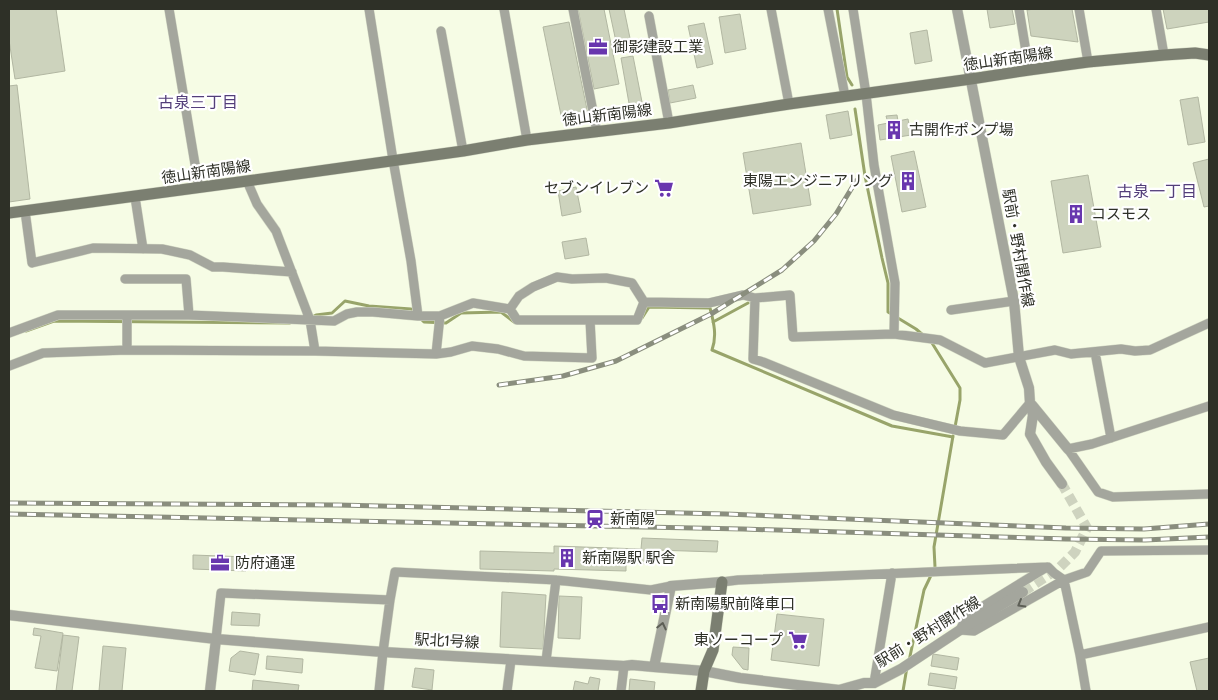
<svg xmlns="http://www.w3.org/2000/svg" width="1218" height="700" viewBox="0 0 1218 700" font-family="Cabin,'Noto Sans JP',sans-serif">
<rect width="100%" height="100%" fill="#f6fce5"/>
<g fill="none" stroke-linecap="round" stroke-linejoin="round">
<path stroke="#98a46a" stroke-width="3" d="M837,9L847,77L852,85
M855,109L865,176L882,258L888,283V312L916,329L923,335
M310,318L316,315L332,313L345,301L369,306L411,309L415,312
M642,318L649,307L710,308C714,323 717,336 712,350L892,426L953,437
M421,319L424,322L446,323L461,313L501,312L514,322
M713,322L748,303
M26,331L54,321L290,323
M930,341L932,343L960,388V400L955,427
M909,661L924,590L935,567L934,547L953,436
M903,691L907,667"/>
</g>
<path fill="#cdd3bd" stroke="#b2b7a2" d="M9,9H56L65,71L15,79L9,40Z
M578,9H604L619,84L594,89Z
M609,9H624L632,48L618,51Z
M987,9H1012L1015,24L990,28Z
M1035,9H1072L1078,42L1031,36L1027,10Z
M1163,9H1209V22L1167,29Z
M740,14L746,49L725,53L719,17Z
M569,22L588,114L562,120L543,27Z
M704,23L713,64L697,68L688,26Z
M927,30L932,61L915,64L910,33Z
M633,56L643,107L630,109L621,58Z
M17,85L30,199L9,202V86Z
M693,85L696,98L670,103L668,90Z
M1198,97L1205,142L1188,145L1180,100Z
M848,111L852,135L830,139L826,115Z
M897,115L898,121L908,119L911,135L880,140L878,125L888,123L886,116Z
M801,143L811,205L753,214L743,153Z
M914,151L926,207L902,212L891,156Z
M1209,159V206L1204,207L1193,163Z
M1088,175L1101,247L1063,253L1051,181Z
M576,187L581,212L562,216L558,191Z
M586,238L589,255L565,259L562,242Z
M642,538L718,541L717,552L655,550L654,564L626,563V571L554,569V571L480,569V551L554,553V546L641,549Z
M193,555L247,557L246,571L193,569Z
M502,592L546,595L543,649L500,647Z
M559,596L582,597L580,639L558,638Z
M232,612L260,614L259,626L231,625Z
M777,614L824,619L819,666L771,660Z
M34,628L63,633L57,671L35,668L41,636L33,635Z
M63,635L79,637L72,691H56Z
M103,646L126,648L122,691H99Z
M733,647L749,648L748,670L743,669L732,655Z
M240,651L259,654L255,675L229,671L231,658Z
M933,654L959,658L957,670L931,666Z
M267,656L303,659L302,673L266,669Z
M1209,658V691H1197L1190,662Z
M415,668L434,670L432,690L412,687Z
M930,673L957,677L955,689L928,685Z
M590,677L600,679L598,691H573L575,681L588,684Z
M630,679L655,682L654,691H629Z
M253,680L299,685L298,691H252Z"/>
<g fill="none" stroke-linecap="round" stroke-linejoin="round">
<path stroke="#ced3bf" stroke-width="10" stroke-dasharray="10 5" stroke-linecap="butt" d="M1023,592L1059,568L1075,552L1087,528L1062,484"/>
<g stroke="#d2d7c3" stroke-width="10">
<path id="minor" d="M169,9L199,188
M369,9L393,160L411,261L418,316
M504,9L527,140
M573,9L597,132
M771,9L789,104
M828,9L845,96
M853,9L866,94L874,165L895,283L894,334
M1019,9L1029,70
M1079,9L1088,62
M1156,9L1164,55
M649,16L669,123
M441,31L463,151
M247,181L257,204L276,231L310,320L315,351
M135,197L143,249
M25,211L32,263L93,248L162,249L190,255L213,267H223L292,272
M125,279H186L189,315
M755,298L753,359L763,362L893,415L960,431L1003,435L1030,403
M510,309L519,296L533,287L557,277L572,279L606,278L632,283L644,302L709,303L743,295L755,298L790,295L793,337L894,334L940,340L985,363L1055,350L1071,354L1121,349L1135,351L1150,350L1209,323
M510,309L517,320H637L644,302
M951,310L1014,301
M9,333L58,315H189L334,321L347,314L357,312H373L418,316H440L473,303L510,309
M127,350V315
M1095,352L1111,438
M436,354L440,316
M9,366L43,353L127,350L315,351L436,354L451,352L472,346L498,349L524,356L592,358L590,320
M1209,406L1092,444L1068,449L1098,492L1113,497L1209,494
M1047,567L967,616L960,630L974,631L1064,580L1087,572L1101,551L1209,550
M722,582L738,580L1048,567L1054,573L1064,580L1080,655L1086,691
M216,639L221,593L390,600
M1080,655L1209,627
M546,661L556,580
M874,683L892,573
M379,691L383,652L390,600L395,572L556,580L651,590L671,586
M507,691L511,660
M621,691L624,666"/>
</g>
<g stroke="#d2d7c3" stroke-width="11">
<path id="tertiary" d="M957,9L1014,301L1019,357L1029,388L1030,403L1033,415L1030,434L1046,462L1062,484
M1032,405L1068,449
M9,615L216,639L383,652L624,666L632,665L654,667L704,671L740,678L839,690L864,683H874L901,669L960,630L1023,592
M654,667L671,586L722,582
M210,691L216,639"/>
</g>
<g stroke="#d2d7c3" stroke-width="12">
<path id="secondary" d="M9,213L247,181L463,151L527,140L669,123L789,104L971,79L1029,70L1088,62L1164,55L1195,53L1209,55
M701,691L704,671L713,650L722,582"/>
</g>
<use href="#minor" stroke="#a4a69d" stroke-width="9"/>
<use href="#tertiary" stroke="#a4a69d" stroke-width="10"/>
<use href="#secondary" stroke="#7b7f71" stroke-width="11"/>
<g stroke="#8a8e7e" stroke-width="5">
<path id="rail" d="M499,385L563,376L616,361L711,314L782,270L814,241L836,214L856,181
M9,503L337,505L726,514L1066,528L1144,529L1209,524
M9,514L743,529L1066,539L1145,540L1209,537"/>
</g>
<use href="#rail" stroke="#fff" stroke-width="3" stroke-dasharray="9" stroke-linecap="butt"/>
</g>
<defs><path id="oneway-chevron" d="M-2-3.5L2.5 0L-2 3.5" fill="none" stroke-width="1.6" stroke-linecap="round" stroke-linejoin="round" transform="scale(1.25)"/></defs>
<g stroke="#5d5f56">
<use href="#oneway-chevron" transform="translate(1021 604) rotate(150)"/>
<use href="#oneway-chevron" transform="translate(662 626) rotate(-77)"/>
</g>
<defs>
<g id="office-bare" transform="scale(1.5)"><path d="M-6-3h4V-5.5h4V-3h4V5H-6ZM-1-4.5V-3h2v-1.5ZM-6 0V1H6V0Z" fill="#6836ae" stroke="#fff" stroke-width="2.5" paint-order="stroke"/></g>
<g id="building-bare" transform="scale(1.5)"><path d="M-4-6H4V6H1V3H-1V6H-4ZM-2.5-4.3h1.7v1.8h-1.7ZM.8-4.3h1.7v1.8H.8ZM-2.5-1h1.7V.8h-1.7ZM.8-1h1.7V.8H.8Z" fill="#6836ae" stroke="#fff" stroke-width="2.5" paint-order="stroke"/></g>
<g id="supermarket-bare" transform="scale(1.5)"><path d="M-6-5.5h2.5l.6 2H6L4.5 2H-2.5L-4.4-4H-6ZM-1.5 3.2a1.3 1.3 0 1 0 .1 0ZM3 3.2a1.3 1.3 0 1 0 .1 0Z" fill="#6836ae" stroke="#fff" stroke-width="2.5" paint-order="stroke"/></g>
<g id="station-bare" transform="scale(1.5)"><path d="M-3-6H3Q5-6 5-4V2Q5 4 3 4L4.5 6H3L1.5 4h-3L-3 6H-4.5L-3 4Q-5 4-5 2V-4Q-5-6-3-6ZM-3.5-4v3h7v-3ZM-3.5 1v1.5H-2V1ZM2 1v1.5H3.5V1Z" fill="#6836ae" stroke="#fff" stroke-width="2.5" paint-order="stroke"/></g>
<g id="bus-bare" transform="scale(1.5)"><path d="M-5-6H5V4H4V6H2V4H-2V6H-4V4H-5ZM-3.5-4V0h7V-4ZM-3.5 1.2v1.5H-2V1.2ZM2 1.2v1.5H3.5V1.2Z" fill="#6836ae" stroke="#fff" stroke-width="2.5" paint-order="stroke"/></g>
</defs>
<g fill-rule="evenodd">
<use href="#office-bare" x="598" y="47"/>
<use href="#building-bare" x="894" y="130"/>
<use href="#building-bare" x="908" y="181"/>
<use href="#supermarket-bare" x="664" y="188"/>
<use href="#building-bare" x="1076" y="214"/>
<use href="#station-bare" x="595" y="519"/>
<use href="#building-bare" x="567" y="558"/>
<use href="#office-bare" x="220" y="563"/>
<use href="#bus-bare" x="660" y="604"/>
<use href="#supermarket-bare" x="798" y="640"/>
</g>
<g text-anchor="middle" dominant-baseline="central" stroke-width="4.5" stroke-linejoin="round" paint-order="stroke">
<g font-size="15" fill="#2e3027" stroke="#fff" text-anchor="start">
<text x="613" y="47">御影建設工業</text>
<text x="909" y="130">古開作ポンプ場</text>
<text x="893" y="181" text-anchor="end">東陽エンジニアリング</text>
<text x="649" y="188" text-anchor="end">セブンイレブン</text>
<text x="1091" y="214">コスモス</text>
<text x="610" y="519">新南陽</text>
<text x="582" y="558">新南陽駅 駅舎</text>
<text x="235" y="563">防府通運</text>
<text x="675" y="604">新南陽駅前降車口</text>
<text x="783" y="640" text-anchor="end">東ソーコープ</text>
</g>
<g font-size="15" fill="#2e3027" stroke="#fff">
<text transform="translate(1008 59) rotate(-8)">徳山新南陽線</text>
<text transform="translate(607 115) rotate(-7)">徳山新南陽線</text>
<text transform="translate(206 172) rotate(-8)">徳山新南陽線</text>
<text transform="translate(1018 248) rotate(80)">駅前・野村開作線</text>
<text transform="translate(928 632) rotate(-32)">駅前・野村開作線</text>
<text transform="translate(447 641) rotate(3)">駅北1号線</text>
</g>
<g font-size="16" fill="#533e7a" stroke="#fff">
<text x="198" y="102">古泉三丁目</text>
<text x="1157" y="191">古泉一丁目</text>
</g>
</g>
<rect width="1218" height="700" fill="none" stroke="#2e3027" stroke-width="20"/>
</svg>
